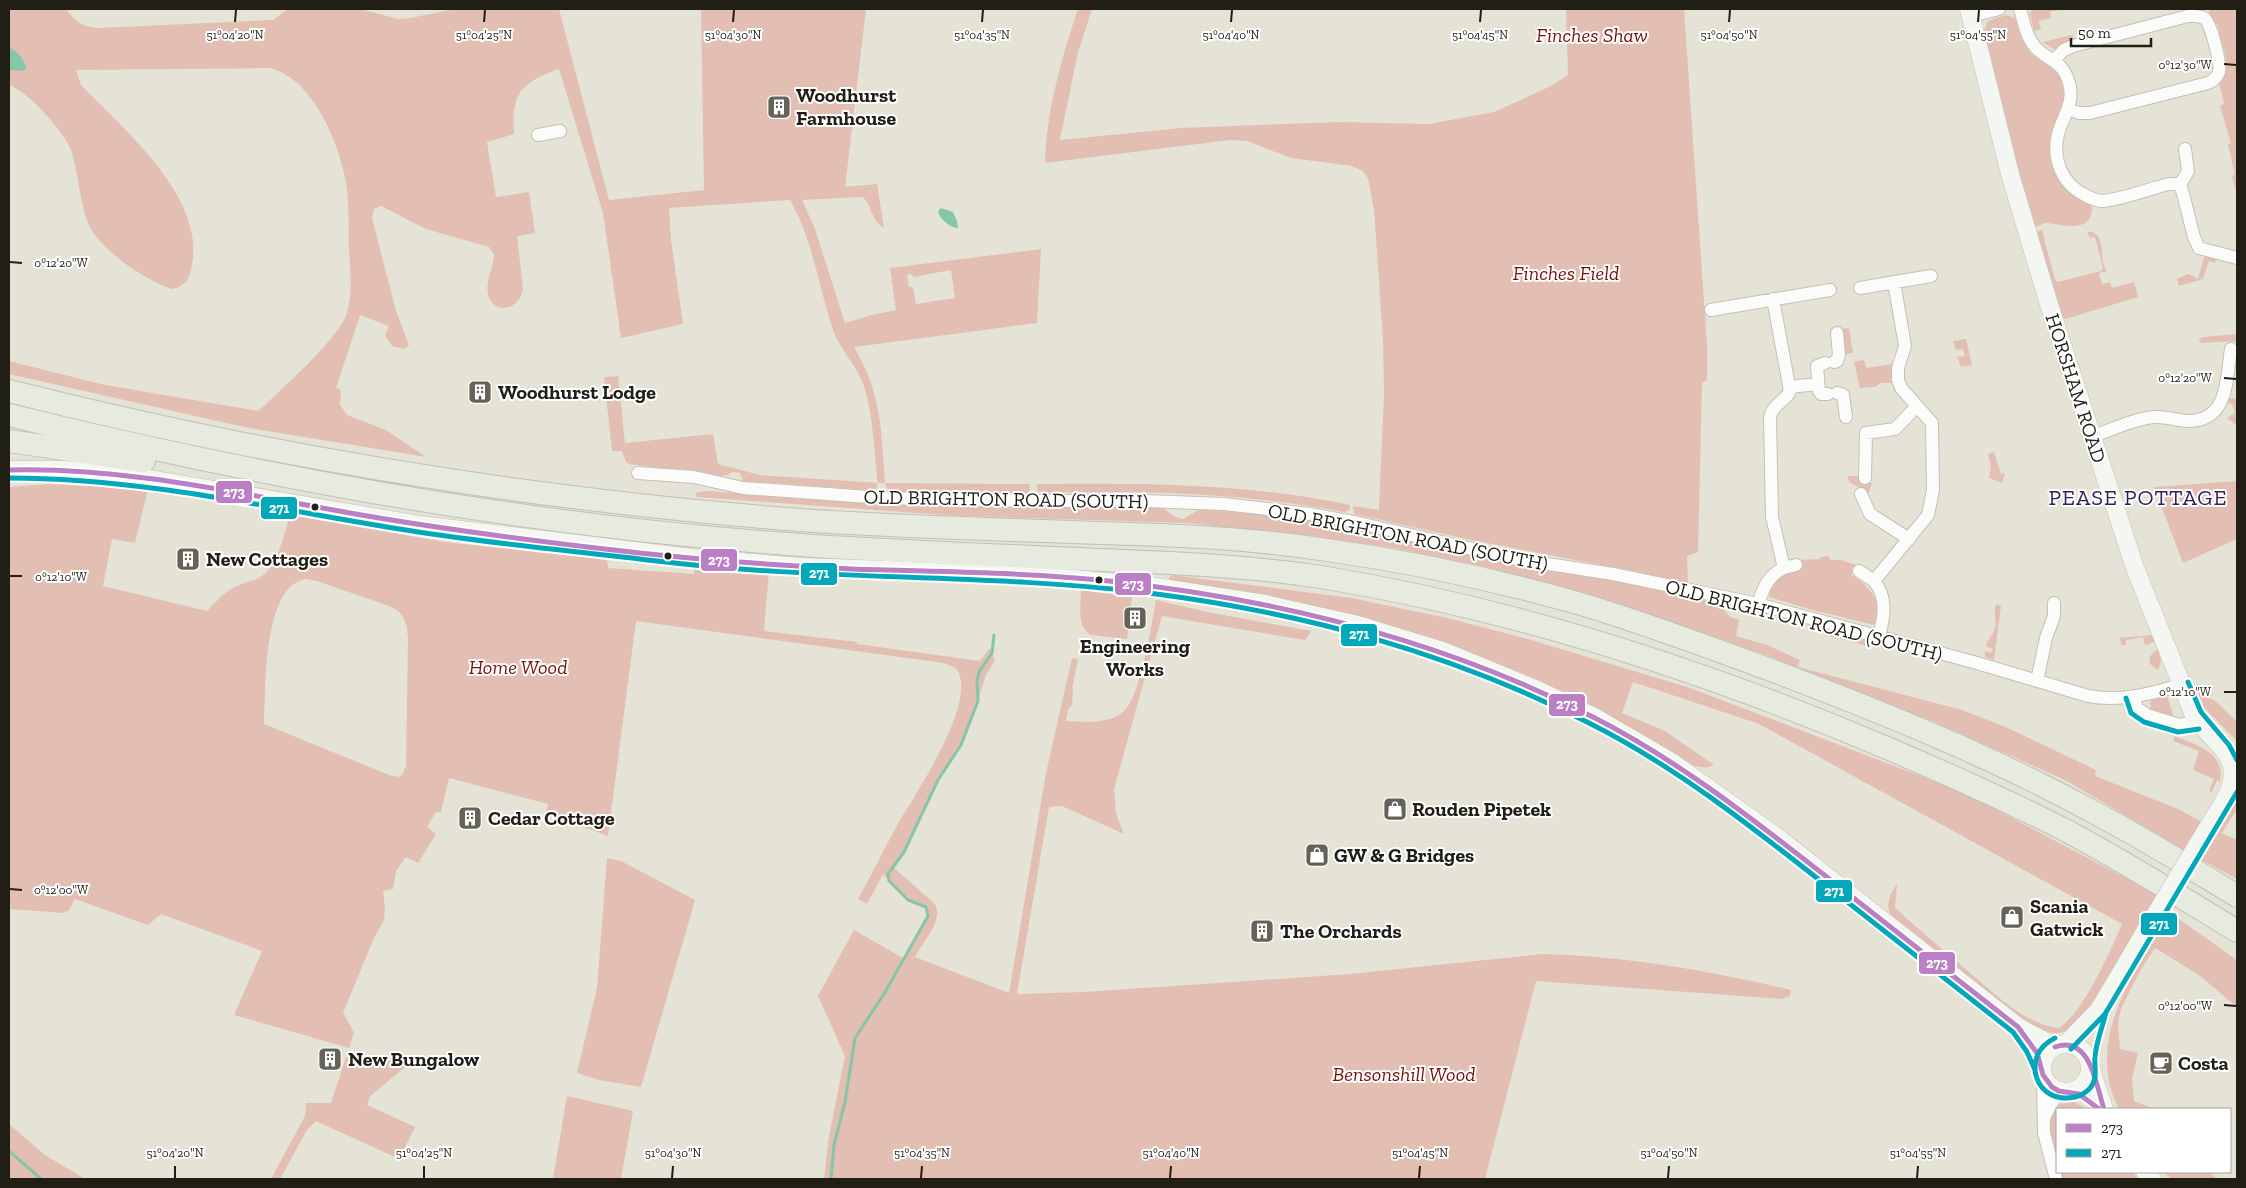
<svg xmlns="http://www.w3.org/2000/svg" width="2246" height="1188" viewBox="0 0 2246 1188" font-family="'Zilla Slab',serif">
<rect width="100%" height="100%" fill="#e5e3d5"/>
<path fill="#e2bfb2" fill-rule="evenodd" d="M9,9H66C75,22 83,27 99,28L273,20L288,9H360L398,19L410,18L456,9H559L609,200L704,190L701,9H866L845,187L877,184L884,228C872,222 872,206 863,197L802,200L815,229L845,323L872,315L896,310L890,268L1041,249L1037,323L854,347C882,394 881,430 885,483L1030,484L1029,493L893,492L886,487L885,483H878L876,489L868,490L743,481L740,473L732,472L728,475L722,476L629,464L626,462L622,451H612L604,377L618,376L625,443L713,434L718,464L760,475L878,483C874,453 873,408 862,381C854,362 838,347 832,327C818,284 813,240 790,200L669,208L671,240L683,324L621,338L603,213L559,69C520,83 511,94 514,134L487,142L496,197L529,192L535,233L517,236L523,289C520,310 493,316 488,294C485,281 494,267 494,254L489,247L426,229L381,206L374,209L372,218L396,311L409,345L404,349L392,346L385,335L389,326L360,315L336,388L341,390L340,405L347,415L386,430L426,457L244,427L9,374V361L105,385L259,411C281,389 338,340 347,313C353,293 350,269 349,249C348,226 350,199 345,177C337,138 311,77 269,68L76,70L81,85C123,129 205,196 192,264C190,276 187,286 173,289C147,282 100,250 89,225C79,202 79,174 71,150C65,133 27,90 9,85V70L23,71L15,51L9,47ZM951,270L955,298L916,304L913,287H909L907,275L912,274L913,277Z
M1078,9H1092L1078,52L1060,140L1181,128L1339,122L1429,124L1494,112L1551,86L1568,75L1566,9H1684L1707,346V380L1702,383L1698,552L1687,556L1688,584L1638,572L1471,540L1354,514L1353,506L1379,510L1384,393L1383,339L1374,209L1368,179L1363,171L1352,166L1291,158L1247,141L1230,140L1045,163C1046,113 1062,56 1078,9Z
M2032,9H2060V10L2050,12L2051,18L2038,21L2041,29L2034,31L2030,14Z
M2210,9H2237V195L2232,176L2235,175L2228,144L2231,143L2220,106L2224,104L2219,82L2226,58L2217,24L2213,22L2208,15Z
M2006,15L2015,18C2021,33 2022,46 2035,57L2037,54L2057,69L2067,95L2052,148L2092,207C2092,236 2060,223 2044,223L2041,225L2031,228L1983,32L1988,21Z
M2073,35L2074,41L2056,50L2042,42Z
M2042,230L2055,280L2058,282L2101,271L2103,268L2095,237L2090,238L2087,232H2093C2107,240 2098,260 2107,271L2099,273L2102,284L2110,282L2112,288L2134,282L2138,297L2062,320L2034,233Z
M2204,257H2217L2215,263L2209,261L2203,279L2179,286L2177,279L2188,274L2198,279Z
M1849,328L1853,353L1845,354L1842,329Z
M2237,334V341L2200,343L2199,340L2202,337Z
M1966,339L1972,365L1961,367L1957,357L1965,356L1963,349L1956,350L1953,341Z
M1864,360L1866,368L1893,364L1894,381L1892,383H1880L1875,387L1860,388L1854,362Z
M2234,398L2237,401V424L2236,425L2227,418L2235,413L2232,404L2225,403L2226,399Z
M1994,452L2001,474L2005,473L2002,483L1989,478L1991,467L1988,454Z
M1848,476H1860V483H1872L1867,497L1863,489L1849,482Z
M2237,481V539L2183,563L2154,487Z
M49,484L148,489L135,543L112,539L103,586L207,611C216,602 225,591 237,586C244,582 252,581 259,578C278,567 284,534 290,515L445,542L607,560L608,568L694,574L695,567L769,571L764,631L857,642V644L980,661L990,648L995,660L986,675L974,713L961,745L938,780L904,852L893,867L935,904C944,921 922,943 915,957L1009,993L1046,773L1072,658L1078,659L1072,689H1073L1072,705L1068,710L1066,721C1083,722 1107,724 1122,713C1140,701 1152,623 1156,600L1207,612L1311,631L1305,640L1162,616L1114,789L1116,814L1124,834L1062,806L1049,807L1017,994L1084,992L1350,974L1543,954C1625,956 1712,971 1791,990L1790,996L1782,999L1536,981L1485,1179H824L829,1136L845,1056L818,996L854,930L903,958L926,922L928,916L926,907L908,900L883,874L867,904L858,899C872,874 884,849 898,824C915,794 980,700 956,668L944,663L636,621L608,836L546,813L548,804L449,778L441,812H436L427,827L436,834L418,863L406,857L396,871L393,889L383,891L385,908L384,920L374,938L343,1013L354,1032L349,1048L234,1015L262,951L161,914L148,925L75,899L69,910L64,913L9,909V487ZM306,579L317,581L389,606C404,612 407,622 408,638L406,766L403,774L399,777L389,775L264,724C266,690 262,586 306,579Z
M1037,484C1142,483 1247,483 1350,505V509L1345,512C1245,493 1143,490 1042,493L1037,490Z
M708,491L760,495L1158,506C1168,510 1172,517 1183,519L1202,508L1308,518L1611,578L1705,599L1721,606L1730,617L1739,620L1736,636L1767,645L1800,660L1798,667L1962,710L2008,728L2096,770L2095,776L2178,809L2202,822L2186,851L2065,780L1937,723L1766,655L1688,628L1594,597L1490,568L1393,548L1316,537L1189,523L958,516L697,497L695,493Z
M1829,556L1830,560H1841L1857,565L1851,575C1867,583 1887,605 1874,625L1813,610L1769,597L1772,581L1782,575L1801,570L1799,560L1820,559V557Z
M1172,575L1351,598L1447,618L1528,639L1690,688L1965,793L2158,895L2109,980L2077,1024L2067,1031L2056,1034L2037,1029L2023,1021L1893,921C1885,906 1888,898 1897,884L1895,908C1917,928 1940,947 1962,966C1990,989 2021,1023 2058,1028C2082,1016 2111,950 2122,924L1759,724L1633,682L1622,713L1665,731L1714,765C1704,770 1695,766 1686,763L1518,676L1172,582L1169,580V577Z
M1081,590L1132,597L1127,639L1091,635C1076,626 1081,606 1081,590Z
M1996,604L2001,606L1994,660L1985,657V651L1991,653L1993,649L1986,646C1987,639 1993,636 1995,628C1997,619 1993,613 1996,604Z
M1831,630L1871,640L1872,647L1825,635Z
M2152,635L2155,642L2145,645L2143,637L2126,640V645H2121L2120,638Z
M2158,649L2161,662L2158,670L2150,664C2148,657 2152,653 2158,649Z
M2197,689L2219,704L2237,722V741L2203,707L2195,691Z
M2158,696L2168,698L2174,718L2151,710L2150,702Z
M2175,736C2196,745 2226,752 2220,782L2217,780L2212,792L2209,791L2214,779L2193,770L2199,751L2173,741Z
M2237,799V809L2222,833L2237,840V879L2200,859Z
M607,858L621,861L695,900L641,1087L599,1080L577,1073L597,988Z
M2169,912L2237,960V1007L2199,975L2155,948L2140,971L2121,1009L2118,1022L2120,1049L2138,1053L2132,1079L2134,1101L2155,1109H2119C2083,1041 2136,969 2169,912Z
M348,1051L408,1065L370,1096L367,1105L415,1127L399,1159L316,1121L307,1130L280,1179H271L305,1116L306,1103H331Z
M567,1096L633,1111L621,1179H553Z
M2072,1101L2087,1109H2057V1164L2050,1139L2049,1120L2057,1105Z
M9,1124L45,1155L85,1179H9Z
M2060,1172H2133L2138,1179H2062Z
M2163,1172H2210L2217,1179H2172Z"/>
<path fill="#86c6a8" d="M9,47C18,52 24,58 26,69L23,71L9,70Z
M941,208L953,212L957,221L958,228C951,228 939,219 938,211Z"/>
<g fill="none" stroke-linecap="round" stroke-linejoin="round">
<path stroke="#86c6a8" stroke-width="3" d="M9,1151L41,1179
M831,1179L834,1145L845,1102L855,1038L884,994L928,916L926,907L908,900L889,881L888,874L904,852L938,780L961,745L978,701L977,681L979,672L992,653L994,635"/>
<g stroke="#c3c1b6" stroke-width="14">
<path id="street" d="M2020,9C2024,22 2026,37 2036,48C2049,61 2063,61 2069,83C2075,102 2063,116 2058,134C2052,159 2062,184 2085,195C2090,198 2096,201 2103,201C2124,199 2148,189 2169,184H2178L2182,190L2194,237L2199,248L2237,258
M1971,16L1999,9
M2054,60L2064,50L2073,46L2188,16C2194,16 2199,15 2204,18C2211,23 2221,63 2219,72C2217,77 2213,81 2208,83L2090,113H2079L2069,109
M538,135L560,131
M2180,185L2188,171L2185,149
M1860,288L1931,276
M1711,310L1830,290
M1834,362L1837,361L1839,355L1837,333
M1825,363L1817,366L1819,391L1821,394H1828
M1789,387L1818,384
M1837,393L1843,395L1846,417
M2091,437C2111,430 2133,419 2154,417C2166,416 2177,421 2189,421C2229,420 2226,379 2231,349
M638,473L694,477L743,488L883,498L1032,501H1146L1224,504L1310,514L1359,523L1516,559L1613,574L1758,604L1977,663L2088,696C2120,702 2150,694 2181,685
M1865,478L1866,433L1895,429L1917,406
M1861,494L1870,514L1909,539
M1784,568L1796,565
M1859,571L1874,581
M1758,604C1763,589 1768,575 1784,568L1772,517L1770,418C1772,404 1785,402 1790,391L1773,299
M1879,637C1884,617 1888,598 1874,581L1928,515L1933,490L1932,423L1901,388L1898,380V368L1905,346L1894,282
M2037,681L2046,638L2054,616V603
M2133,696L2137,708L2147,715L2179,725L2198,722
M2043,1075L2044,1133L2056,1179
M2044,1118C2050,1106 2053,1096 2067,1092"/>
</g>
<g stroke="#c3c1b6" stroke-width="19">
<path id="secondary" d="M1969,9L2010,174L2048,301L2135,568L2193,713C2201,727 2213,737 2223,749C2246,775 2223,803 2209,826
M9,470H64L132,476L420,525L692,558L802,567L1031,575L1150,586L1265,604L1358,625L1443,651L1535,689L1596,718L1673,763L1777,837L2018,1027L2055,1047
M2066,1044L2099,1010L2145,932
M2042 1068a24 24 0 1 1 48 0a24 24 0 1 1-48 0Z
M2090,1066L2104,1109
M2145,1172L2152,1179"/>
</g>
<g stroke="#c0bfb8" stroke-width="24">
<path id="highway" d="M9,391C265,456 524,498 787,519C891,527 996,529 1100,533C1174,535 1247,538 1320,549C1408,561 1497,580 1581,604C1648,624 1714,649 1779,673C1887,714 1995,758 2097,814C2145,839 2191,868 2237,896
M9,415C265,478 525,525 788,544C892,552 997,555 1101,560C1175,563 1248,566 1321,577C1516,609 1706,671 1887,748C1948,774 2008,801 2067,831C2125,862 2181,897 2237,931
M9,441L144,461"/>
</g>
<use href="#street" stroke="#fbfbf9" stroke-width="12"/>
<use href="#secondary" stroke="#f4f6f1" stroke-width="18"/>
<use href="#highway" stroke="#e6eadf" stroke-width="22"/>
<g stroke="#c3c1b6" stroke-width="19" stroke-linecap="butt">
<path id="secondary-bridge" d="M2145,932L2209,826"/>
</g>
<use href="#secondary-bridge" stroke="#f4f6f1" stroke-width="18"/>
<g stroke="#fff" stroke-width="9">
<path id="bus-1" d="M9,470C124,467 237,493 350,513C434,528 520,539 605,549C687,559 769,565 852,569C938,572 1024,572 1109,581C1277,599 1442,640 1593,717C1676,759 1750,817 1823,874C1888,925 1953,976 2018,1027L2037,1053L2043,1075L2052,1087L2059,1091L2079,1094L2099,1109
M2055,1047C2090,1034 2096,1085 2104,1109"/>
</g>
<g stroke="#fff" stroke-width="9">
<path id="bus-2" d="M9,478C145,478 278,510 412,531C493,544 576,551 657,561C820,581 986,573 1149,593C1304,613 1449,652 1589,723C1675,766 1752,827 1827,886C1889,935 1951,984 2013,1032L2027,1052L2035,1070
M2188,682L2201,712L2229,745L2237,760
M2126,698L2131,713L2144,722L2178,732L2199,729
M2055,1038C2019,1055 2035,1106 2075,1097C2081,1096 2088,1091 2091,1087C2098,1076 2094,1068 2095,1057C2096,1042 2103,1026 2106,1012
M2071,1049L2105,1014L2237,792"/>
</g>
<use href="#bus-1" stroke="#ba7fc4" stroke-width="5"/>
<use href="#bus-2" stroke="#03a8ba" stroke-width="5"/>
</g>
<path fill="none" stroke="#201e15" stroke-width="2" d="M235,22L236,10M484,22L485,10M733,22L734,10M982,22L983,10M1231,22L1232,10M1480,22L1481,10M1729,22L1730,10M1978,22L1979,10M2224,64L2236,65M10,262L22,263M2224,378L2236,379M10,576H22M2224,692H2236M10,889L22,890M2224,1005L2236,1006M175,1178V1166M424,1178V1166M672,1178L673,1166M921,1178L922,1166M1170,1178L1171,1166M1419,1178L1420,1166M1668,1178L1669,1166M1917,1178L1918,1166"/>
<defs>
<g id="building-square" transform="scale(1.25)"><rect x="-9" y="-9" width="18" height="18" rx="4" fill="#656358" stroke="#fff"/><path d="M-4-6H4V6H1V3H-1V6H-4ZM-2.5-4.3h1.7v1.8h-1.7ZM.8-4.3h1.7v1.8H.8ZM-2.5-1h1.7V.8h-1.7ZM.8-1h1.7V.8H.8Z" fill="#fff"/></g>
<g id="shop-square" transform="scale(1.25)"><rect x="-9" y="-9" width="18" height="18" rx="4" fill="#656358" stroke="#fff"/><path d="M-5-2.5h2.3a2.7 3.5 0 0 1 5.4 0H5L5.5 6h-11ZM-1.5-2.5h3a1.5 2.3 0 0 0-3 0Z" fill="#fff"/></g>
<g id="cafe-square" transform="scale(1.25)"><rect x="-9" y="-9" width="18" height="18" rx="4" fill="#656358" stroke="#fff"/><path d="M-5.5-4.5H6V0H3Q3 3.5 0 3.5H-2.5Q-5.5 3.5-5.5 0ZM3-3.2v2h1.7v-2ZM-6 4.5H4V6H-6Z" fill="#fff"/></g>
</defs>
<g fill-rule="evenodd">
<use href="#building-square" x="779" y="107"/>
<use href="#building-square" x="480" y="392"/>
<use href="#building-square" x="188" y="559"/>
<use href="#building-square" x="1135" y="618"/>
<use href="#shop-square" x="1395" y="809"/>
<use href="#building-square" x="470" y="818"/>
<use href="#shop-square" x="1317" y="855"/>
<use href="#shop-square" x="2012" y="917"/>
<use href="#building-square" x="1262" y="931"/>
<use href="#building-square" x="330" y="1059"/>
<use href="#cafe-square" x="2161" y="1063"/>
</g>
<g fill="#201e15" stroke="#fff" stroke-width="2">
<circle cx="315" cy="507" r="4.5"/>
<circle cx="668" cy="556" r="4.5"/>
<circle cx="1099" cy="580" r="4.5"/>
</g>
<g text-anchor="middle" dominant-baseline="central" stroke-width="4" stroke-linejoin="round" paint-order="stroke">
<g font-size="20" font-style="italic" fill="#751108" stroke="#fff">
<text x="1592" y="35">Finches Shaw</text>
<text x="1566" y="273">Finches Field</text>
<text x="518" y="667">Home Wood</text>
<text x="1404" y="1074">Bensonshill Wood</text>
</g>
<g font-size="20" font-weight="bold" fill="#201e15" stroke="#fff" text-anchor="start">
<text x="796" y="95">Woodhurst<tspan x="796" dy="23">Farmhouse</tspan></text>
<text x="498" y="392">Woodhurst Lodge</text>
<text x="206" y="559">New Cottages</text>
<text x="1135" y="646" text-anchor="middle">Engineering<tspan x="1135" dy="23">Works</tspan></text>
<text x="1412" y="809">Rouden Pipetek</text>
<text x="488" y="818">Cedar Cottage</text>
<text x="1334" y="855">GW &amp; G Bridges</text>
<text x="2030" y="906">Scania<tspan x="2030" dy="23">Gatwick</tspan></text>
<text x="1280" y="931">The Orchards</text>
<text x="348" y="1059">New Bungalow</text>
<text x="2178" y="1063">Costa</text>
</g>
<g font-size="20" fill="#201e15" stroke="#fff">
<text transform="translate(2076 388) rotate(72)">HORSHAM ROAD</text>
<text transform="translate(1006 499) rotate(1)">OLD BRIGHTON ROAD (SOUTH)</text>
<text transform="translate(1408 537) rotate(11)">OLD BRIGHTON ROAD (SOUTH)</text>
<text transform="translate(1804 620) rotate(14)">OLD BRIGHTON ROAD (SOUTH)</text>
</g>
<g font-size="22" letter-spacing="1" fill="#2e225c" stroke="#fff">
<text x="2138" y="497">PEASE POTTAGE</text>
</g>
</g>
<g font-size="12" text-anchor="middle" fill="#201e15" stroke="#fff" stroke-width="4" stroke-linejoin="round" paint-order="stroke">
<text x="235" y="39">51°04'20"N</text>
<text x="484" y="39">51°04'25"N</text>
<text x="733" y="39">51°04'30"N</text>
<text x="982" y="39">51°04'35"N</text>
<text x="1231" y="39">51°04'40"N</text>
<text x="1480" y="39">51°04'45"N</text>
<text x="1729" y="39">51°04'50"N</text>
<text x="1978" y="39">51°04'55"N</text>
<text x="2185" y="69">0°12'30"W</text>
<text x="61" y="267">0°12'20"W</text>
<text x="2185" y="382">0°12'20"W</text>
<text x="61" y="581">0°12'10"W</text>
<text x="2185" y="696">0°12'10"W</text>
<text x="61" y="894">0°12'00"W</text>
<text x="2185" y="1010">0°12'00"W</text>
<text x="175" y="1157">51°04'20"N</text>
<text x="424" y="1157">51°04'25"N</text>
<text x="673" y="1157">51°04'30"N</text>
<text x="922" y="1157">51°04'35"N</text>
<text x="1171" y="1157">51°04'40"N</text>
<text x="1420" y="1157">51°04'45"N</text>
<text x="1669" y="1157">51°04'50"N</text>
<text x="1918" y="1157">51°04'55"N</text>
</g>
<g stroke="#fff" stroke-width="2">
<rect x="215" y="480" width="38" height="24" rx="5" fill="#ba7fc4"/>
<rect x="260" y="496" width="38" height="24" rx="5" fill="#03a8ba"/>
<rect x="700" y="548" width="38" height="24" rx="5" fill="#ba7fc4"/>
<rect x="800" y="562" width="38" height="24" rx="5" fill="#03a8ba"/>
<rect x="1114" y="572" width="38" height="24" rx="5" fill="#ba7fc4"/>
<rect x="1340" y="623" width="38" height="24" rx="5" fill="#03a8ba"/>
<rect x="1548" y="693" width="38" height="24" rx="5" fill="#ba7fc4"/>
<rect x="1815" y="879" width="38" height="24" rx="5" fill="#03a8ba"/>
<rect x="2140" y="912" width="38" height="24" rx="5" fill="#03a8ba"/>
<rect x="1918" y="951" width="38" height="24" rx="5" fill="#ba7fc4"/>
</g>
<g font-size="14" text-anchor="middle" font-weight="bold" fill="#fff">
<text x="234" y="497">273</text>
<text x="279" y="513">271</text>
<text x="719" y="565">273</text>
<text x="819" y="578">271</text>
<text x="1133" y="589">273</text>
<text x="1359" y="639">271</text>
<text x="1567" y="709">273</text>
<text x="1834" y="896">271</text>
<text x="2159" y="929">271</text>
<text x="1937" y="968">273</text>
</g>
<rect width="2246" height="1188" fill="none" stroke="#201e15" stroke-width="20"/>
<rect x="2056" y="1108" width="175" height="65" fill="#ffffff" stroke="#a6a5a1"/>
<rect x="2066" y="1124" width="25" height="8" fill="#ba7fc4" stroke="#a6a5a1"/>
<text x="2101" y="1133" font-size="15" fill="#201e15">273</text>
<rect x="2066" y="1149" width="25" height="8" fill="#03a8ba" stroke="#a6a5a1"/>
<text x="2101" y="1158" font-size="15" fill="#201e15">271</text>
<path d="M2071 38v8h80v-8" fill="none" stroke="#201e15" stroke-width="2.5"/>
<text x="2078" y="38" font-size="15" fill="#201e15" stroke="#ffffff" stroke-width="4" paint-order="stroke">50 m</text>
</svg>
